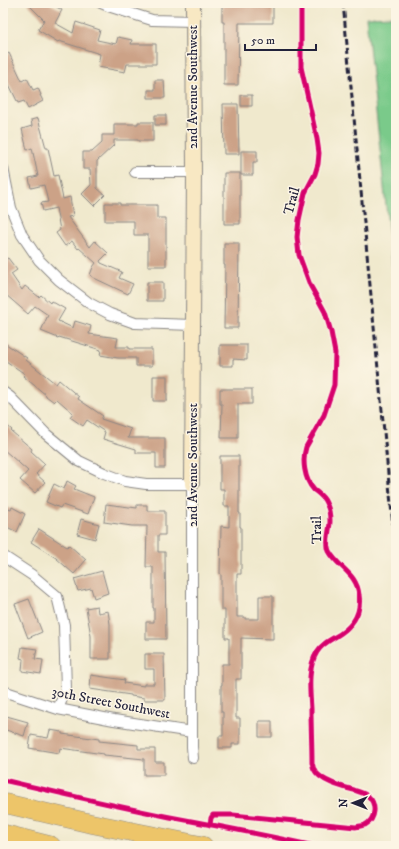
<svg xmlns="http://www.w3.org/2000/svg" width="399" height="849" viewBox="0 0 399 849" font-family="'IM FELL DW Pica',serif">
<rect width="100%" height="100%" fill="#fcf5e5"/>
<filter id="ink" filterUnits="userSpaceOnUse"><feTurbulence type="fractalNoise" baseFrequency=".025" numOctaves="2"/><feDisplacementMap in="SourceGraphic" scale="8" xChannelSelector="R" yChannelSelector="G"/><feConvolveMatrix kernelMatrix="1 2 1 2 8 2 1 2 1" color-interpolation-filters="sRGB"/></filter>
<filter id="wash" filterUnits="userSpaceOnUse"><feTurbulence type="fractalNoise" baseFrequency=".012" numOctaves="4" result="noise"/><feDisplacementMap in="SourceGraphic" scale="16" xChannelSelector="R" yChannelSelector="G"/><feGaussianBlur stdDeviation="0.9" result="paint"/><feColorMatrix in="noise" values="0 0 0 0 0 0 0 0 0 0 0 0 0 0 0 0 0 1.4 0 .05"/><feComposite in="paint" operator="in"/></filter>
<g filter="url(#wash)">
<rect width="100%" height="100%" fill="#f0e9cd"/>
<path fill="#7aca8a" stroke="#4e7662" d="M396,16V301L366,17Z"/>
<g id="blocks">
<path fill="#cca287" d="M27,3H49L62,10L55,23L73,33L76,22L100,30L97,40L116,44L118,37L132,40L131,44H156V64H127L125,72L98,67L100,54L59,41L58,42L38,30L44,20Z
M222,3H240V5H273V23H239L238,85H224V22H222Z
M9,53L22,81L27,78L33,90L38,88L41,95H40L43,101L28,109L24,101L18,103L3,72V56Z
M155,80H164L165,98H148V90H155Z
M241,95H252V106H241Z
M223,104H238L239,154H224Z
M155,115H166V125H155Z
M38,118L46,148H48L54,176L58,175L63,199L70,197L73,216L68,217L90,247L95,241L108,253L100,261L101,263L122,272L119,278L133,284L128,294L94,278L90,275L93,267L96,263L79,248L78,249L72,241L65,246L56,233L60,230L56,208L43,211L41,203L48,202L44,185L31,188L29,178L38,176L32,148L27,150L22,129L32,126L31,120Z
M138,122H153V141H138V140H114V145L97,161V188L105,195L94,206L82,194L91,185L90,169H83V152H92L102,143V135H114V124H138Z
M241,151H257V162H253V175H241Z
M224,173H240V224H224Z
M105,203H120V205H157V218H166V266H148V235H134V221H105Z
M224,243H239L238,328H224L225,265H224Z
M8,258L17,270L11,274L22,290L25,286L39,297L41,295L50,303L51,301L65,309L58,321L73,328L75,321L91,326L89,334L118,338L116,347H129V349H152V366H136V358H118L100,355L101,350L59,337L58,338L41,331L48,315L35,306L28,314L5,294L3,291V261Z
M147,282H163V301H147Z
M6,344L27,358L26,360L56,384L59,380L79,397L78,399L103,416L101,419L131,429L128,438H165V468H156V453H136V449L103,439L105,432L87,420L83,426L70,417L73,413L57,399L54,402L46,396V395L23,376L25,374L3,359V349Z
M220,345H247V360L233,359V366H220Z
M153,376H167V401H153Z
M220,389H252V404H238V438H221L222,404H220Z
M3,422L12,430L11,431L32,449L31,451L45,464L36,474L45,482L35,493L20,480L28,471L3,449Z
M220,456H239V513H240V527H241V574H237V617H245V619H259V596H273V639L241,638V679H236V718H240V744H232V748H219V736H223V712H221V685H222V664H229V638H225V610H221V574H220L221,526L229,527V506H224V489H220Z
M67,481L76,486L74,489L94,497L88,514L62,505L60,508L46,502L54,484L64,489Z
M106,504L137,508V505H147V511H165V535H158V552H165L166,639H146V622H154V608H153V567H146L147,526H132L104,522Z
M3,506L11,509L12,507L25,514L17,532L3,525Z
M81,519L99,524L95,539L77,534Z
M39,529L67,547L69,545L86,560L74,574L56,558L31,542Z
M102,571L108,593L94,598L91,588L78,591L74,579Z
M29,599L42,632L28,638L15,604Z
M97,606L98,613L108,611L110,624V659H91V636L86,608Z
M22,647L37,649L35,659L43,660L41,674L22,671L23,659L20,658Z
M145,654H164L165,700H144V698L131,696V695L90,689L91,675L125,680L124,683L144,686V684H154V669H145Z
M3,715L28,722L24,736L3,729Z
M259,721H272V737H259Z
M50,730L62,732V734L99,739V741L138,745V749H155V762H164V775H144V759L104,755V754L60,748L59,753L29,748L31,735L48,738Z"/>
</g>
</g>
<g filter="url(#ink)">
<use href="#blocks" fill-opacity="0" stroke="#898684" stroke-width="1"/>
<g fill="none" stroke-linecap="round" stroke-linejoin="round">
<g stroke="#898684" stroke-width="12">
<path id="street" d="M101,3L108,6L152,20L193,21
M3,168L11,208L22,235L39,260L59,280L89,303L110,314L135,323L193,325
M135,172H194
M3,392L10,397L46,434L79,461L104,473L125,481L146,484H192V747L193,758
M3,556L32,575L57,596L64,625L66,689L58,709
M3,691L58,709L114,720L192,732"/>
</g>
<g stroke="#898684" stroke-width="16">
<path id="secondary" d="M192,484L194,172L193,3"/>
</g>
<g stroke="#898684" stroke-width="20">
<path id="highway" d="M3,803L89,823L203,846
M3,834L51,846"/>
</g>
<use href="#street" stroke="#fff" stroke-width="10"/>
<use href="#secondary" stroke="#f8e8c3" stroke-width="14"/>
<use href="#highway" stroke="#edc569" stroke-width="19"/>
<path stroke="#22223b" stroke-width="3" stroke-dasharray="6 3" stroke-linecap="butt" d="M343,3L396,557"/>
<g stroke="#fcf5e5" stroke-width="8">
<path id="cycleway" d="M3,780C59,793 114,806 170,817C218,826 266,835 314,846
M210,825L211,818L213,815H233L356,827C359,826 362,826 365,825C376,819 377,804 368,796C364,793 359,792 354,790C342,787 319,781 314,769C313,769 313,764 312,763C312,745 311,727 311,709C310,691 307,668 317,652C321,645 328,641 335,637C351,628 362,614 359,595C357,573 338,568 329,551C325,541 330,531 330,521C330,515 329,508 326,503C324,497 319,494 314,490C304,479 302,460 306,447L324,415L334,385L335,353L331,332L325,312L319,301L310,285L299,255L297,237L299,220L305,193L315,174L318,164L319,153L317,139L301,67V3"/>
</g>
<use href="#cycleway" stroke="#d6006c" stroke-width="5"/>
</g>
</g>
<g text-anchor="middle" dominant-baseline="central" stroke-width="3" stroke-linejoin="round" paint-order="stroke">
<g font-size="14" fill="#22223b" stroke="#fcf5e5">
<text transform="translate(193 87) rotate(-90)">2nd Avenue Southwest</text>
<text transform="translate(292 201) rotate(-75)">Trail</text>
<text transform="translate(193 465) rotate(-90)">2nd Avenue Southwest</text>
<text transform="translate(317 530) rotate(-91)">Trail</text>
<text transform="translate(111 703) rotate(11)">30th Street Southwest</text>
</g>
</g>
<rect width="399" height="849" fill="none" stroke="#fcf5e5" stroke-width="16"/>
<g transform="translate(353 803) rotate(270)" stroke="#fcf5e5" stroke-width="3" paint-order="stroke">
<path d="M0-3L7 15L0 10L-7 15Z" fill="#22223b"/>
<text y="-6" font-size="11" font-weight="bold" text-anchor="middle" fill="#22223b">N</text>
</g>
<path d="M245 44v6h71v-6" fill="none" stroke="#22223b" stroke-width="2"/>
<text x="251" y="44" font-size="12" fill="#22223b" stroke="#fcf5e5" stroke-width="3" paint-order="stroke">50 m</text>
</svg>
